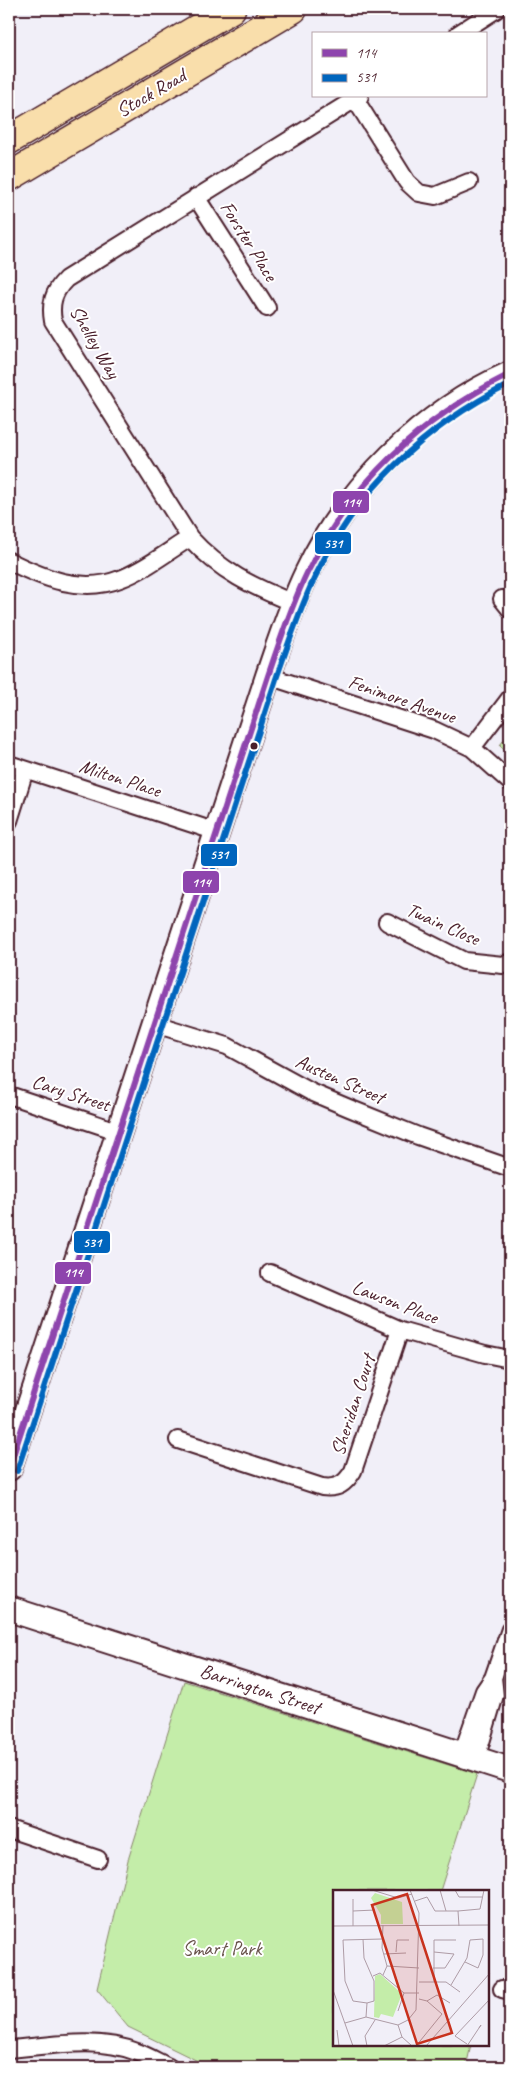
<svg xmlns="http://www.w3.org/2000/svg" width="519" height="2076" viewBox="0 0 519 2076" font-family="Caveat,sans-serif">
<rect width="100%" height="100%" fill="#f1eff8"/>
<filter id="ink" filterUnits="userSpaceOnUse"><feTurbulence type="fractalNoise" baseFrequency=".02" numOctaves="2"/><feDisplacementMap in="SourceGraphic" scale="10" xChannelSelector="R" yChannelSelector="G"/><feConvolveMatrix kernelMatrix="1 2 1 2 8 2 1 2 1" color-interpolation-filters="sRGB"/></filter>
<g filter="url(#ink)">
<path fill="#c4eda9" stroke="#87866a" d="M510,732V756L500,745Z
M184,1681L477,1774L440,1891H334V2045H471L466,2067H210L128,2027L97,1989L128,1860Z"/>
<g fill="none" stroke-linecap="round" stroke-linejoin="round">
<g stroke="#4a1f2b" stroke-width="20">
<path id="street" d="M458,34L497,9
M355,99L407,182L419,193L435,196L469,182
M196,197L267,308
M9,561C43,578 82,594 120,579C145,570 168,551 190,538
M502,599L510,609
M293,603C252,586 221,572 190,538L53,321C50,304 53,292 66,279L360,96
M268,676L434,730L472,748L510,782
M472,748L510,698
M9,764L217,832
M9,821L25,770
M387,922L464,961L503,965L510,962
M155,1024L227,1046L311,1092L349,1108L418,1136L510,1168
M9,1095L120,1132
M270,1273L400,1330L485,1354L510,1359
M178,1440L322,1487C338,1489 345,1484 353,1471L400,1330
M462,1754L484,1691L493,1678L510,1629
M476,1759L495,1695L493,1678
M9,1829L98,1859
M502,1989L510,1991
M9,2049C50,2046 97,2036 137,2052C148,2056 158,2062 169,2067"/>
</g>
<g stroke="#4a1f2b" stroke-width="28">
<path id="secondary" d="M9,1468L268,676C280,641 291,606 307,573C347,488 424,412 510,374
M9,1609L510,1770"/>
</g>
<g stroke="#4a1f2b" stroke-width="31">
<path id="highway" d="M9,140L231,9
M9,177L293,9"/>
</g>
<use href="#street" stroke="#fff" stroke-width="16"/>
<use href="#secondary" stroke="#fff" stroke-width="24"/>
<use href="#highway" stroke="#f9deab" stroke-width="28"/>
<g stroke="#fff" stroke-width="10">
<path id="bus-1" d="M9,1468L268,676C280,641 291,606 307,573C352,482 420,419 510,374"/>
</g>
<g stroke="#fff" stroke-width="10">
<path id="bus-2" d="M17,1471L276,679C288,645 299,611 314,579C355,492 425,426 510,384"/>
</g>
<use href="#bus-1" stroke="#8e44ad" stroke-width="6"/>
<use href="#bus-2" stroke="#0065bd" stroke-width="6"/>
</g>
</g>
<circle fill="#4a1f2b" stroke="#fff" stroke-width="2" cx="254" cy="746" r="4.5"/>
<g text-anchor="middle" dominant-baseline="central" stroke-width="4" stroke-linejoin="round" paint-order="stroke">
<g font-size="20" fill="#4a1f2b" stroke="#fff">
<text transform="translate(151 93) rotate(-30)">Stock Road</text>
<text transform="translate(249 241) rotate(58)">Forster Place</text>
<text transform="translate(95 342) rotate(60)">Shelley Way</text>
<text transform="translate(402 699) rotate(19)">Fenimore Avenue</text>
<text transform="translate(120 778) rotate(18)">Milton Place</text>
<text transform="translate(443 924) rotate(24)">Twain Close</text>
<text transform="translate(340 1079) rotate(24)">Austen Street</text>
<text transform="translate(71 1093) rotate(18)">Cary Street</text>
<text transform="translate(395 1302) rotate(21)">Lawson Place</text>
<text transform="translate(353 1405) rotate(-72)">Sheridan Court</text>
<text transform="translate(260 1689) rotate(18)">Barrington Street</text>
</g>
<g font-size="20" fill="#68524a" stroke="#fff">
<text x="222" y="1948">Smart Park</text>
</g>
</g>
<g transform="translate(333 1890)">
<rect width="156" height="156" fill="#f1eff8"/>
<path d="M42,3L69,12L70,34H48V25L38,8ZM47,84L69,104L60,127L48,124L46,128L41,127L42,86Z" fill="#c4eda9"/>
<path fill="none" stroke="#ae9ca6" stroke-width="1" d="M39,0L65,8L79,4M107,0L113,21M122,0L126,7H149M20,9V36M82,11L94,7L102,21H125L126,36M20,21L42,20M125,21L147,19L151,0M50,35L49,58L54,76L50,85M0,36L157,35M30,49L31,68L41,91V111L34,113M63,62L64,50H76M51,64L73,63M54,76L86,78M100,78H112L121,64L101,62M40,86L47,83L71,103H86M86,92H113L127,102M101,92V50H123M118,95L134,68L137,50L150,49V65L145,78L132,72M0,100L20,156M94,111L104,105L117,113M65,121L71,103M33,127L34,113L20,111L12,91L10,50L49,49M12,133L33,127L65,135L75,130L83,120L86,23L77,0M65,135L69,147L79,156M4,140L6,156M134,154L122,146L157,109M34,156L32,146L42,130M51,156L69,147M83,156L109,124L94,111L86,109M93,156L157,83M134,156L148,135L146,138"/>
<path fill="#c8321e" fill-opacity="0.15" stroke="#c8321e" stroke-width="2.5" d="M74,4L119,143L84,154L39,15Z"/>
<rect width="156" height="156" fill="none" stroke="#4a1f2b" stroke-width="2.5"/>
</g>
<g stroke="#fff" stroke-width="2">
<rect x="332" y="490" width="38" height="24" rx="5" fill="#8e44ad"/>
<rect x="314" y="531" width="38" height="24" rx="5" fill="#0065bd"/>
<rect x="200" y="843" width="38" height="24" rx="5" fill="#0065bd"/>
<rect x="182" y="870" width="38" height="24" rx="5" fill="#8e44ad"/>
<rect x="73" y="1230" width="38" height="24" rx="5" fill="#0065bd"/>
<rect x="54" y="1261" width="38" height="24" rx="5" fill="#8e44ad"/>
</g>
<g font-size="14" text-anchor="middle" font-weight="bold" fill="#fff">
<text x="351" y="507">114</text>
<text x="333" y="548">531</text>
<text x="219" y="859">531</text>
<text x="201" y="887">114</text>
<text x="92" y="1247">531</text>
<text x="73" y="1277">114</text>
</g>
<rect width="519" height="2076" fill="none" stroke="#fff" stroke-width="30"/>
<rect x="15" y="15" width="489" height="2046" fill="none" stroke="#4a1f2b" stroke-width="2" filter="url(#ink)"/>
<rect x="312" y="32" width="175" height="65" fill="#ffffff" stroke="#b7a5aa"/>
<rect x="322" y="49" width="25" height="8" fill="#8e44ad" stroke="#b7a5aa"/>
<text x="356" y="58" font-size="15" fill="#4a1f2b">114</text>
<rect x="322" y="74" width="25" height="8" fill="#0065bd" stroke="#b7a5aa"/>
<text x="356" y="82" font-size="15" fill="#4a1f2b">531</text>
</svg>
